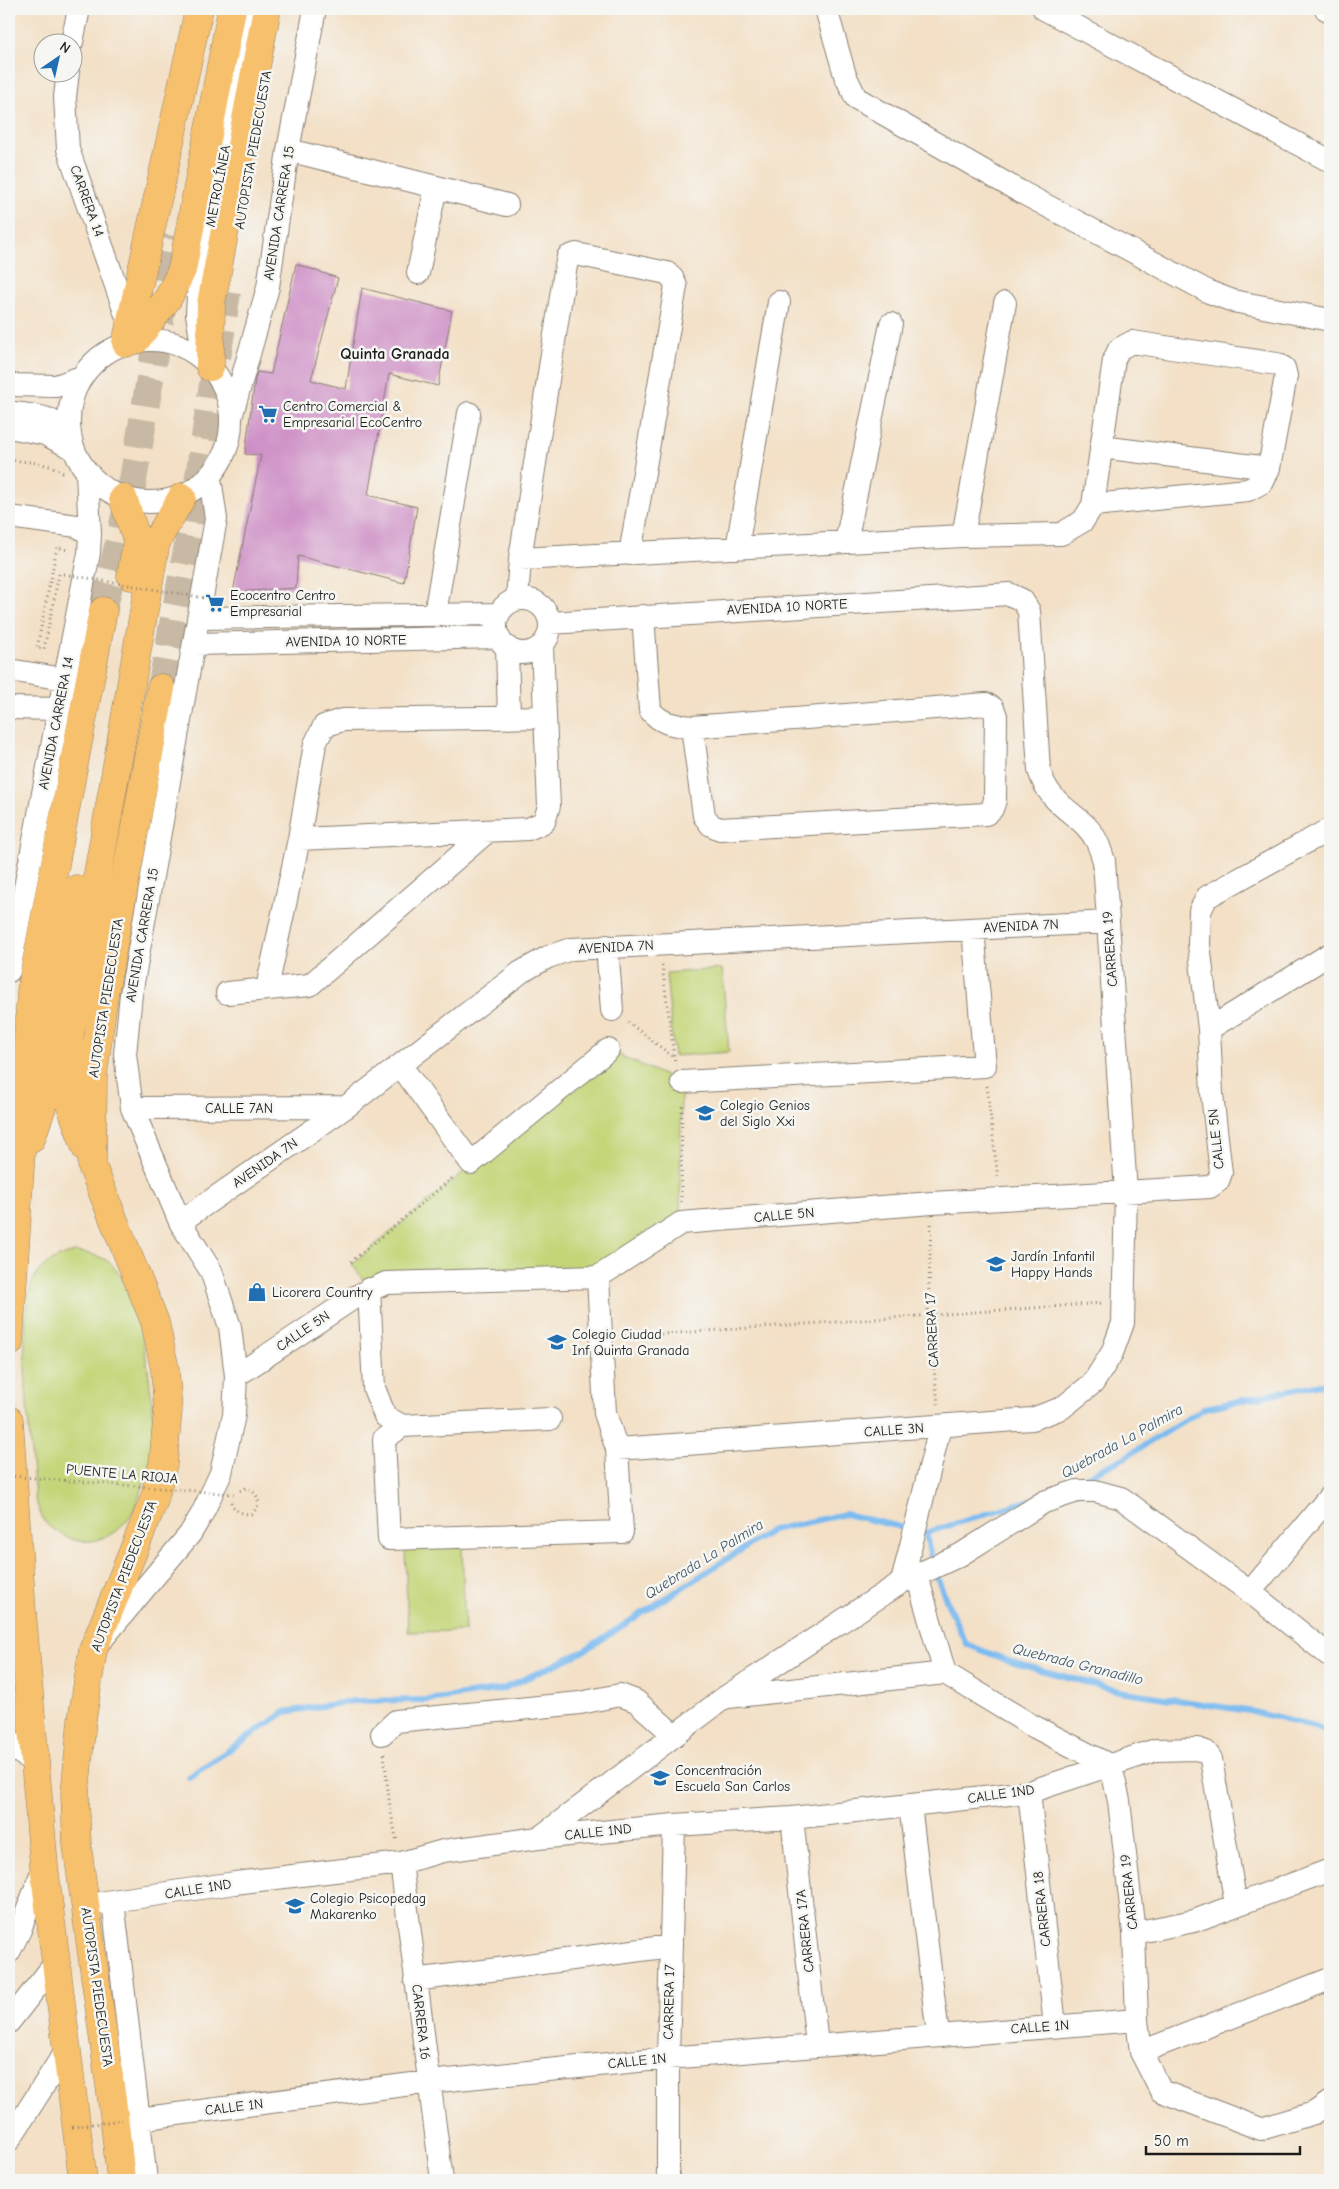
<svg xmlns="http://www.w3.org/2000/svg" width="1339" height="2189" viewBox="0 0 1339 2189" font-family="'Comic Neue',sans-serif">
<rect width="100%" height="100%" fill="#f6f6f2"/>
<filter id="ink" filterUnits="userSpaceOnUse"><feTurbulence type="fractalNoise" baseFrequency=".02" numOctaves="2"/><feDisplacementMap in="SourceGraphic" scale="10" xChannelSelector="R" yChannelSelector="G"/><feConvolveMatrix kernelMatrix="1 2 1 2 8 2 1 2 1" color-interpolation-filters="sRGB"/></filter>
<filter id="wash" filterUnits="userSpaceOnUse"><feTurbulence type="fractalNoise" baseFrequency=".0096" numOctaves="4" result="noise"/><feDisplacementMap in="SourceGraphic" scale="20" xChannelSelector="R" yChannelSelector="G"/><feGaussianBlur stdDeviation="1.12" result="paint"/><feColorMatrix in="noise" values="0 0 0 0 0 0 0 0 0 0 0 0 0 0 0 0 0 1.4 0 .05"/><feComposite in="paint" operator="in"/></filter>
<g filter="url(#wash)">
<rect width="100%" height="100%" fill="#f3e0c6"/>
<path fill="#c3d577" stroke="#70784a" d="M722,969L729,1052L674,1056L666,973Z
M610,1051L681,1083L680,1222L598,1275L368,1287L352,1264Z
M75,1252C86,1253 101,1255 110,1263C143,1293 160,1421 150,1463C147,1476 138,1502 132,1513C115,1540 83,1551 58,1532C54,1530 48,1527 46,1523C41,1517 38,1507 35,1499C32,1452 13,1310 36,1275C44,1262 60,1256 75,1252Z
M462,1547L465,1631L408,1632L405,1549Z"/>
<g fill="none" stroke-linecap="round" stroke-linejoin="round">
<path stroke="#7cbbf0" stroke-width="6" d="M1074,1483L1124,1458L1205,1408L1330,1382
M926,1533C932,1572 950,1609 966,1644L1011,1662L1119,1691L1254,1712L1330,1731
M189,1777L285,1712L354,1701L429,1700L503,1689L580,1653L772,1530L845,1514L926,1533L1030,1500"/>
</g>
<g id="blocks">
<path fill="#ce8fc6" d="M296,264L338,278L311,380L346,389L362,288L452,311L438,386L389,374L368,495L417,507L404,583L298,556L296,588L233,592L261,455L245,454L255,379L257,372L271,374Z"/>
</g>
</g>
<g filter="url(#ink)">
<use href="#blocks" fill-opacity="0" stroke="#887e71" stroke-width="1"/>
<g fill="none" stroke-linecap="round" stroke-linejoin="round">
<path stroke="#c8b9a4" stroke-width="28" stroke-dasharray="28 14" stroke-linecap="butt" d="M103,611L132,486L174,236
M161,688L191,529L227,292"/>
<g stroke="#887e71" stroke-width="24">
<path id="minor" d="M826,9L845,75L856,98L1019,191L1209,292L1233,301L1330,320
M1044,9L1330,161
M1326,9L1330,11
M72,42L79,9
M68,72L65,97L68,149L130,326
M288,150L436,187L418,273
M436,187L507,205
M69 421a81 81 0 1 1 162 0a81 81 0 1 1-162 0Z
M202,345L197,314L199,278L252,9
M9,385L56,386L81,377
M9,412C38,417 56,413 72,443
M232,414L268,287L288,150L315,9
M9,427L45,434L68,446
M1101,447L1269,468
M9,517L77,526L90,534
M963,536L1005,303
M846,542L891,324
M737,548L779,302
M520,559L963,536L1061,534L1083,521L1093,505L1248,490L1263,482L1269,468L1286,376L1284,368L1277,364L1132,342L1119,349L1114,360L1093,505
M517,599L520,559L565,271L568,257L576,254L667,273L673,279L676,286L630,554
M496 626a27 27 0 1 1 54 0a27 27 0 1 1-54 0Z
M435,614L469,413
M643,616L650,710C662,725 675,725 692,727L986,704L993,708L996,716L995,800L992,809L986,814L720,829L711,825L704,816L692,727
M198,618L499,614
M550,623L1009,594L1022,600L1029,611L1039,770C1051,811 1083,812 1097,842C1100,848 1102,855 1104,861L1126,1192L1123,1323L1112,1353L1093,1383L1062,1408L1032,1419L617,1449
M194,644L499,637
M507,647L509,718
M9,670L64,679
M9,708L59,709
M299,839L528,829L544,822L549,806L542,646
M607,946L612,1010
M9,971L89,553L90,534L87,473
M267,988L299,839L315,744L324,726L342,720L545,717
M227,993L310,985L488,831
M1209,1029L1330,954
M401,1066L471,1163L608,1050
M682,1082L985,1066L973,929
M132,1108L346,1107
M180,1222L346,1107L521,972L548,957L571,949L1108,922
M369,1289L374,1388L385,1416L402,1426L550,1419
M236,1376L355,1297L386,1283L598,1277L681,1223L932,1203L1210,1187L1218,1181L1221,1173L1212,1094L1209,1029L1199,944L1200,911L1207,897L1330,829
M402,1426L384,1439L389,1539L622,1532L617,1449L605,1413L598,1277
M917,1576L945,1673
M902,1582L960,1555L1044,1502L1077,1491H1095L1121,1498L1250,1592L1330,1656
M1250,1592L1330,1496
M103,1638L190,1534L202,1514L221,1473L234,1415L236,1376L230,1327L211,1271L180,1222L132,1108L125,1054L131,994L216,519L210,478
M728,1697L945,1673L1031,1725L1111,1766
M382,1734L396,1721L580,1703L620,1695L636,1701L674,1735
M9,1739L15,1749L36,1764
M1111,1766L1119,1801L1134,1933L1137,2020L1141,2052L1161,2091L1261,2129L1314,2113L1330,2102
M1029,1792L1055,2026
M910,1805L938,2035
M792,1818L817,2045
M539,1838L724,1698L902,1582L940,1427
M401,1863L442,2180
M113,1901L146,2180
M85,1905L235,1883L401,1863L443,1851L538,1838L674,1825L792,1818L1029,1792L1156,1750L1197,1749L1206,1752L1211,1759L1236,1905
M1134,1933L1194,1921L1330,1870
M9,1952L20,1930L44,1866
M415,1980L671,1946
M9,2022L57,1961
M1141,2052L1330,1979
M138,2119L428,2082L668,2058L1137,2020
M9,2140L67,2049
M668,2180V2058L674,1825"/>
</g>
<g stroke="#887e71" stroke-width="29">
<path id="highway" d="M136,340L168,298L182,270L232,9
M126,343L199,9
M210,367L211,304L267,9
M123,498L137,540L131,576
M31,1139L46,1095L60,982L76,889
M86,1148L68,1098L67,1071L70,1033L156,542L182,497
M9,1343L31,991L103,611
M9,1420L22,1612L44,1866L83,2180
M121,2180L114,2115L77,1845L75,1794L82,1720L93,1650L154,1500L163,1464L168,1411L165,1369L155,1322L92,1166L93,1075L104,994L161,688"/>
</g>
<path stroke="#887e71" stroke-width="3" stroke-dasharray="1 4" stroke-linecap="butt" d="M9,460C25,462 53,462 65,475
M64,574H59L44,649L37,648L57,547L68,550
M662,965L675,1063
M628,1022L672,1056
M987,1086L998,1179
M681,1202L682,1103
M931,1224L928,1316L938,1404
M351,1262L455,1176
M621,1337L1103,1303
M231,1502C234,1511 242,1514 251,1514C263,1505 259,1492 246,1488L237,1492
M384,1754L390,1808L397,1842"/>
<use href="#minor" stroke="#fff" stroke-width="22"/>
<use href="#highway" stroke="#f7c06c" stroke-width="28"/>
<path stroke="#887e71" stroke-width="3" stroke-dasharray="1 4" stroke-linecap="butt" d="M69,575L211,599
M9,1476L234,1494
M72,2127L122,2120"/>
</g>
</g>
<defs>
<g id="supermarket-bare" transform="scale(1.5)"><path d="M-6-5.5h2.5l.6 2H6L4.5 2H-2.5L-4.4-4H-6ZM-1.5 3.2a1.3 1.3 0 1 0 .1 0ZM3 3.2a1.3 1.3 0 1 0 .1 0Z" fill="#1f6fb2" stroke="#f6f6f2" stroke-width="2.5" paint-order="stroke"/></g>
<g id="school-bare" transform="scale(1.5)"><path d="M0-5L7-2L0 1L-7-2ZM-4 1L0 2.5L4 1V4Q0 6-4 4Z" fill="#1f6fb2" stroke="#f6f6f2" stroke-width="2.5" paint-order="stroke"/></g>
<g id="shop-bare" transform="scale(1.5)"><path d="M-5-2.5h2.3a2.7 3.5 0 0 1 5.4 0H5L5.5 6h-11ZM-1.5-2.5h3a1.5 2.3 0 0 0-3 0Z" fill="#1f6fb2" stroke="#f6f6f2" stroke-width="2.5" paint-order="stroke"/></g>
</defs>
<g fill-rule="evenodd">
<use href="#supermarket-bare" x="268" y="414"/>
<use href="#supermarket-bare" x="215" y="603"/>
<use href="#school-bare" x="705" y="1113"/>
<use href="#school-bare" x="996" y="1264"/>
<use href="#shop-bare" x="257" y="1292"/>
<use href="#school-bare" x="557" y="1342"/>
<use href="#school-bare" x="660" y="1778"/>
<use href="#school-bare" x="295" y="1906"/>
</g>
<g text-anchor="middle" dominant-baseline="central" stroke-width="5" stroke-linejoin="round" paint-order="stroke">
<g font-size="14" fill="#1c1c1c" stroke="#f6f6f2">
<text transform="translate(253 150) rotate(-80)">AUTOPISTA PIEDECUESTA</text>
<text transform="translate(218 186) rotate(-79)">METROLÍNEA</text>
<text transform="translate(87 201) rotate(70)">CARRERA 14</text>
<text transform="translate(279 213) rotate(-81)">AVENIDA CARRERA 15</text>
<text transform="translate(787 607) rotate(-3)">AVENIDA 10 NORTE</text>
<text transform="translate(346 641) rotate(-1)">AVENIDA 10 NORTE</text>
<text transform="translate(56 723) rotate(-79)">AVENIDA CARRERA 14</text>
<text transform="translate(1021 926) rotate(-3)">AVENIDA 7N</text>
<text transform="translate(142 935) rotate(-80)">AVENIDA CARRERA 15</text>
<text transform="translate(616 947) rotate(-3)">AVENIDA 7N</text>
<text transform="translate(1110 949) rotate(-94)">CARRERA 19</text>
<text transform="translate(106 998) rotate(-81)">AUTOPISTA PIEDECUESTA</text>
<text x="239" y="1108">CALLE 7AN</text>
<text transform="translate(1216 1139) rotate(-96)">CALLE 5N</text>
<text transform="translate(265 1163) rotate(-35)">AVENIDA 7N</text>
<text transform="translate(784 1215) rotate(-5)">CALLE 5N</text>
<text transform="translate(932 1330) rotate(-93)">CARRERA 17</text>
<text transform="translate(303 1331) rotate(-34)">CALLE 5N</text>
<text transform="translate(894 1430) rotate(-4)">CALLE 3N</text>
<text transform="translate(122 1474) rotate(5)">PUENTE LA RIOJA</text>
<text transform="translate(124 1576) rotate(-69)">AUTOPISTA PIEDECUESTA</text>
<text transform="translate(1001 1794) rotate(-8)">CALLE 1ND</text>
<text transform="translate(598 1832) rotate(-6)">CALLE 1ND</text>
<text transform="translate(198 1889) rotate(-9)">CALLE 1ND</text>
<text transform="translate(1129 1892) rotate(-96)">CARRERA 19</text>
<text transform="translate(1042 1909) rotate(-96)">CARRERA 18</text>
<text transform="translate(805 1931) rotate(-96)">CARRERA 17A</text>
<text transform="translate(97 1987) rotate(82)">AUTOPISTA PIEDECUESTA</text>
<text transform="translate(669 2002) rotate(-89)">CARRERA 17</text>
<text transform="translate(421 2022) rotate(83)">CARRERA 16</text>
<text transform="translate(1040 2027) rotate(-4)">CALLE 1N</text>
<text transform="translate(637 2061) rotate(-6)">CALLE 1N</text>
<text transform="translate(234 2107) rotate(-7)">CALLE 1N</text>
</g>
<g font-size="14" fill="#1c1c1c" stroke="#f6f6f2" text-anchor="start">
<text x="283" y="406">Centro Comercial &amp;<tspan x="283" dy="16">Empresarial EcoCentro</tspan></text>
<text x="230" y="595">Ecocentro Centro<tspan x="230" dy="16">Empresarial</tspan></text>
<text x="720" y="1105">Colegio Genios<tspan x="720" dy="16">del Siglo Xxi</tspan></text>
<text x="1011" y="1256">Jardín Infantil<tspan x="1011" dy="16">Happy Hands</tspan></text>
<text x="272" y="1292">Licorera Country</text>
<text x="572" y="1334">Colegio Ciudad<tspan x="572" dy="16">Inf Quinta Granada</tspan></text>
<text x="675" y="1770">Concentración<tspan x="675" dy="16">Escuela San Carlos</tspan></text>
<text x="310" y="1898">Colegio Psicopedag<tspan x="310" dy="16">Makarenko</tspan></text>
</g>
<g font-size="15" font-style="italic" fill="#3e5466" stroke="#f6f6f2">
<text transform="translate(1122 1441) rotate(-29)">Quebrada La Palmira</text>
<text transform="translate(704 1559) rotate(-32)">Quebrada La Palmira</text>
<text transform="translate(1078 1664) rotate(14)">Quebrada Granadillo</text>
</g>
<g font-size="16" font-weight="bold" fill="#1c1c1c" stroke="#f6f6f2">
<text x="395" y="354">Quinta Granada</text>
</g>
</g>
<rect width="1339" height="2189" fill="none" stroke="#f6f6f2" stroke-width="30"/>
<g transform="translate(58 58) rotate(34)"><circle r="24" fill="#f6f6f2" stroke="#9f9f9c"/>
<path d="M0-4L9 19L0 12L-9 19Z" fill="#1f6fb2"/>
<text y="-8" font-size="14" font-weight="bold" text-anchor="middle" fill="#1c1c1c">N</text>
</g>
<path d="M1146 2146v8h154v-8" fill="none" stroke="#1c1c1c" stroke-width="2.5"/>
<text x="1154" y="2146" font-size="15" fill="#1c1c1c" stroke="#f6f6f2" stroke-width="4" paint-order="stroke">50 m</text>
</svg>
